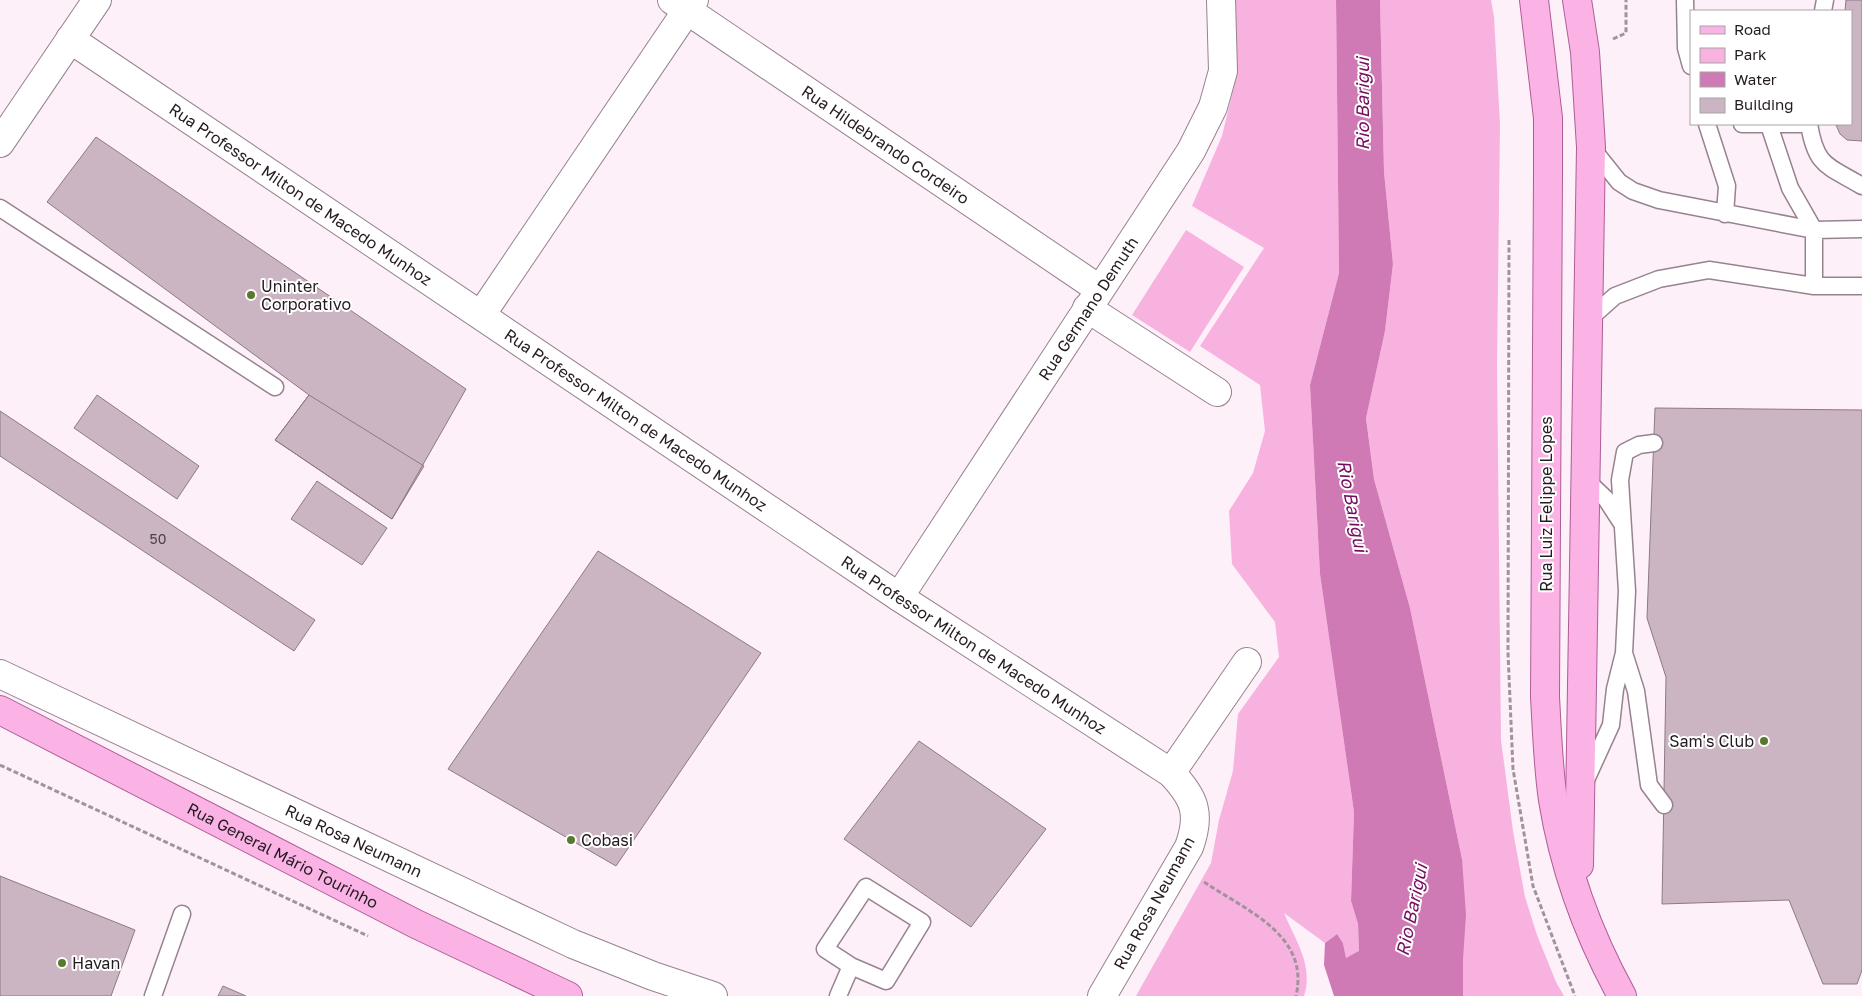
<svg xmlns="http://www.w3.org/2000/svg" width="1862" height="996" viewBox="0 0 1862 996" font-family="'Golos Text',sans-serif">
<rect width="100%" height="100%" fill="#fef0f9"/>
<path fill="#f7b2e0" d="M1234,0H1336L1339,273L1310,385L1320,574L1354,812L1351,901L1358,924L1359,952L1346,958L1343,943L1337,934L1325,943L1284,913C1295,940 1314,965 1304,996H1136L1211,863L1219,820L1233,771L1238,714L1279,657L1275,622L1232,564L1229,511L1253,473L1265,431L1260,385L1200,346L1264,248L1192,206L1222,136L1236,78Z
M1380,0H1491L1494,17L1500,124L1497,364L1501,740L1513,831L1525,897L1537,935L1556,982L1564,996H1463L1462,859L1410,608L1374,479L1366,417L1385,331L1393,264L1384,172Z
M1186,230L1244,267L1190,352L1132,315Z"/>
<path fill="#cf7ab5" d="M1336,0H1380L1384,172L1393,264L1385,331L1366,418L1374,479L1410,608L1462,859L1466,915L1463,959V996H1334L1324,965L1325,943L1337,934L1343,943L1346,958L1359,951L1358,924L1351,901L1354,812L1320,574L1310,385L1339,273Z"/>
<path fill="#ccb5c3" stroke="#8e7886" d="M1846,0H1862V141L1847,140L1840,134L1836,125L1851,124V11H1845Z
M96,137L466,389L392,519L275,440L309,395L47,202Z
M97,395L199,466L177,499L74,428Z
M309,395L424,466L392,519L275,440Z
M1655,408L1862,410V970L1857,984H1823L1789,900L1662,904L1666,677L1647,618Z
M0,411L315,620L294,651L0,456Z
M317,481L387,528L362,565L291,519Z
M598,551L761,653L616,866L448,769Z
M919,741L1046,829L971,927L844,839Z
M0,876L135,930L111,996H0Z
M223,986L246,996H218Z"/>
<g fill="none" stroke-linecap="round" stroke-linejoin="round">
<g stroke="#978290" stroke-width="19">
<path id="service" d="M1685,0L1686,48L1691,66
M1823,11L1825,0
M1707,124L1727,186L1725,214
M1742,124H1809
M1809,124C1816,167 1827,165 1862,186
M1769,125L1790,188L1814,230V286
M1591,147L1619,182L1633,191L1659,200L1814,230L1862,229
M0,208L275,387
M1588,320L1615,296L1659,279L1709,270L1814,286H1862
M1586,480L1606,499L1621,522
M1624,653L1636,691L1649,785L1664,805
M1585,782L1611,725L1615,689L1624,653L1627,591L1620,480L1625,452L1639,445L1654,443
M866,887L922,922L886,981L851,966L825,949Z
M153,996L182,914
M838,996L851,966"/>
</g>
<g stroke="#978290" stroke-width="30">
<g id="minor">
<path id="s1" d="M672,0L1099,289"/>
<path id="s2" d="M70,39L899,597L1171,773C1195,798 1201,814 1189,847L1102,996"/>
<path d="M0,143L97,0"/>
<path d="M1087,308L1217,392"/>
<path d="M481,315L694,0"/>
<path id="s3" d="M899,597L1191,151L1213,107L1223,71L1221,0"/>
<path id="s4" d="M0,674L573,944L653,976L713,996"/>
<path d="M1171,773L1247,662"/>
</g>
</g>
<g stroke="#ae5d96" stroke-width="30">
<g id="primary">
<path d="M1534,0L1548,118V174L1545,697C1547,731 1548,766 1553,800C1564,868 1589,936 1622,996"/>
<path d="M1577,0L1585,52L1591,147L1579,865"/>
<path id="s5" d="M0,710L416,924L568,996"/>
</g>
</g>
<path stroke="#a0949c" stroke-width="3" stroke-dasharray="5 2.5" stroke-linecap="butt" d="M1613,39L1626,33V0
M1509,240L1508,653L1513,769L1533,886L1575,996
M0,765L368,936
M1204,882C1247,911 1310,935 1296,996"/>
<use href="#service" stroke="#fff" stroke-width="16"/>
<use href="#minor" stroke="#fff" stroke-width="28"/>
<use href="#primary" stroke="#fbb3e6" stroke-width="28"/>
</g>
<g fill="#597930" stroke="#fff" stroke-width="2">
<circle cx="251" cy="295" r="5"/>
<circle cx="1764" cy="741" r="5"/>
<circle cx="571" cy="840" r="5"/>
<circle cx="62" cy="963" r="5"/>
</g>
<g text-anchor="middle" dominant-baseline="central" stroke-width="4" stroke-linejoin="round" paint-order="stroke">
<g font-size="14" fill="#4e424a">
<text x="158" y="538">50</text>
</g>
<g font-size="16" fill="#241b21" stroke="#fff">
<text stroke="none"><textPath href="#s1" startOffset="258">Rua Hildebrando Cordeiro</textPath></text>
<text stroke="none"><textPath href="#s2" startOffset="278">Rua Professor Milton de Macedo Munhoz</textPath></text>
<text stroke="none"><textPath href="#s3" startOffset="345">Rua Germano Demuth</textPath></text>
<text stroke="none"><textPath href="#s2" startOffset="682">Rua Professor Milton de Macedo Munhoz</textPath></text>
<text transform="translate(1546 504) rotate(-90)">Rua Luiz Felippe Lopes</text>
<text stroke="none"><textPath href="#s2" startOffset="1088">Rua Professor Milton de Macedo Munhoz</textPath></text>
<text stroke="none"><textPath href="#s4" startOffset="391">Rua Rosa Neumann</textPath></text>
<text stroke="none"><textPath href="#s5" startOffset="318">Rua General Mário Tourinho</textPath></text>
<text transform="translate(1154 903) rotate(-61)">Rua Rosa Neumann</text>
</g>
<g font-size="16" fill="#241b21" stroke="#fff" text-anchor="start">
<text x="261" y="286">Uninter<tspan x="261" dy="18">Corporativo</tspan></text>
<text x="1754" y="741" text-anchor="end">Sam's Club</text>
<text x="581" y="840">Cobasi</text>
<text x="72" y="963">Havan</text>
</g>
<g font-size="18" font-style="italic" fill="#760e60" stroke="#fff">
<text transform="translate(1362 104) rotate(-90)">Rio Barigui</text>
<text transform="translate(1353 506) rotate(79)">Rio Barigui</text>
<text transform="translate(1411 910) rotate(-78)">Rio Barigui</text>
</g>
</g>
<rect x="1690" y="10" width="162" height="115" fill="#ffffff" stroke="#a7a4a6"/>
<rect x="1700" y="26" width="25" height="8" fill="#fbb3e6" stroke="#a7a4a6"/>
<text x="1734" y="35" font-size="15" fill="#241b21">Road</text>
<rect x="1700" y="48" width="25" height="15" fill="#f7b2e0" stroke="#a7a4a6"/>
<text x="1734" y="60" font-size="15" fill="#241b21">Park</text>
<rect x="1700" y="72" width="25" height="15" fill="#cf7ab5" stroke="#a7a4a6"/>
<text x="1734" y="85" font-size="15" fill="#241b21">Water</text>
<rect x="1700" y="98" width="25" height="15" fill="#ccb5c3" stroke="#a7a4a6"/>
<text x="1734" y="110" font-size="15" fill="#241b21">Building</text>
</svg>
